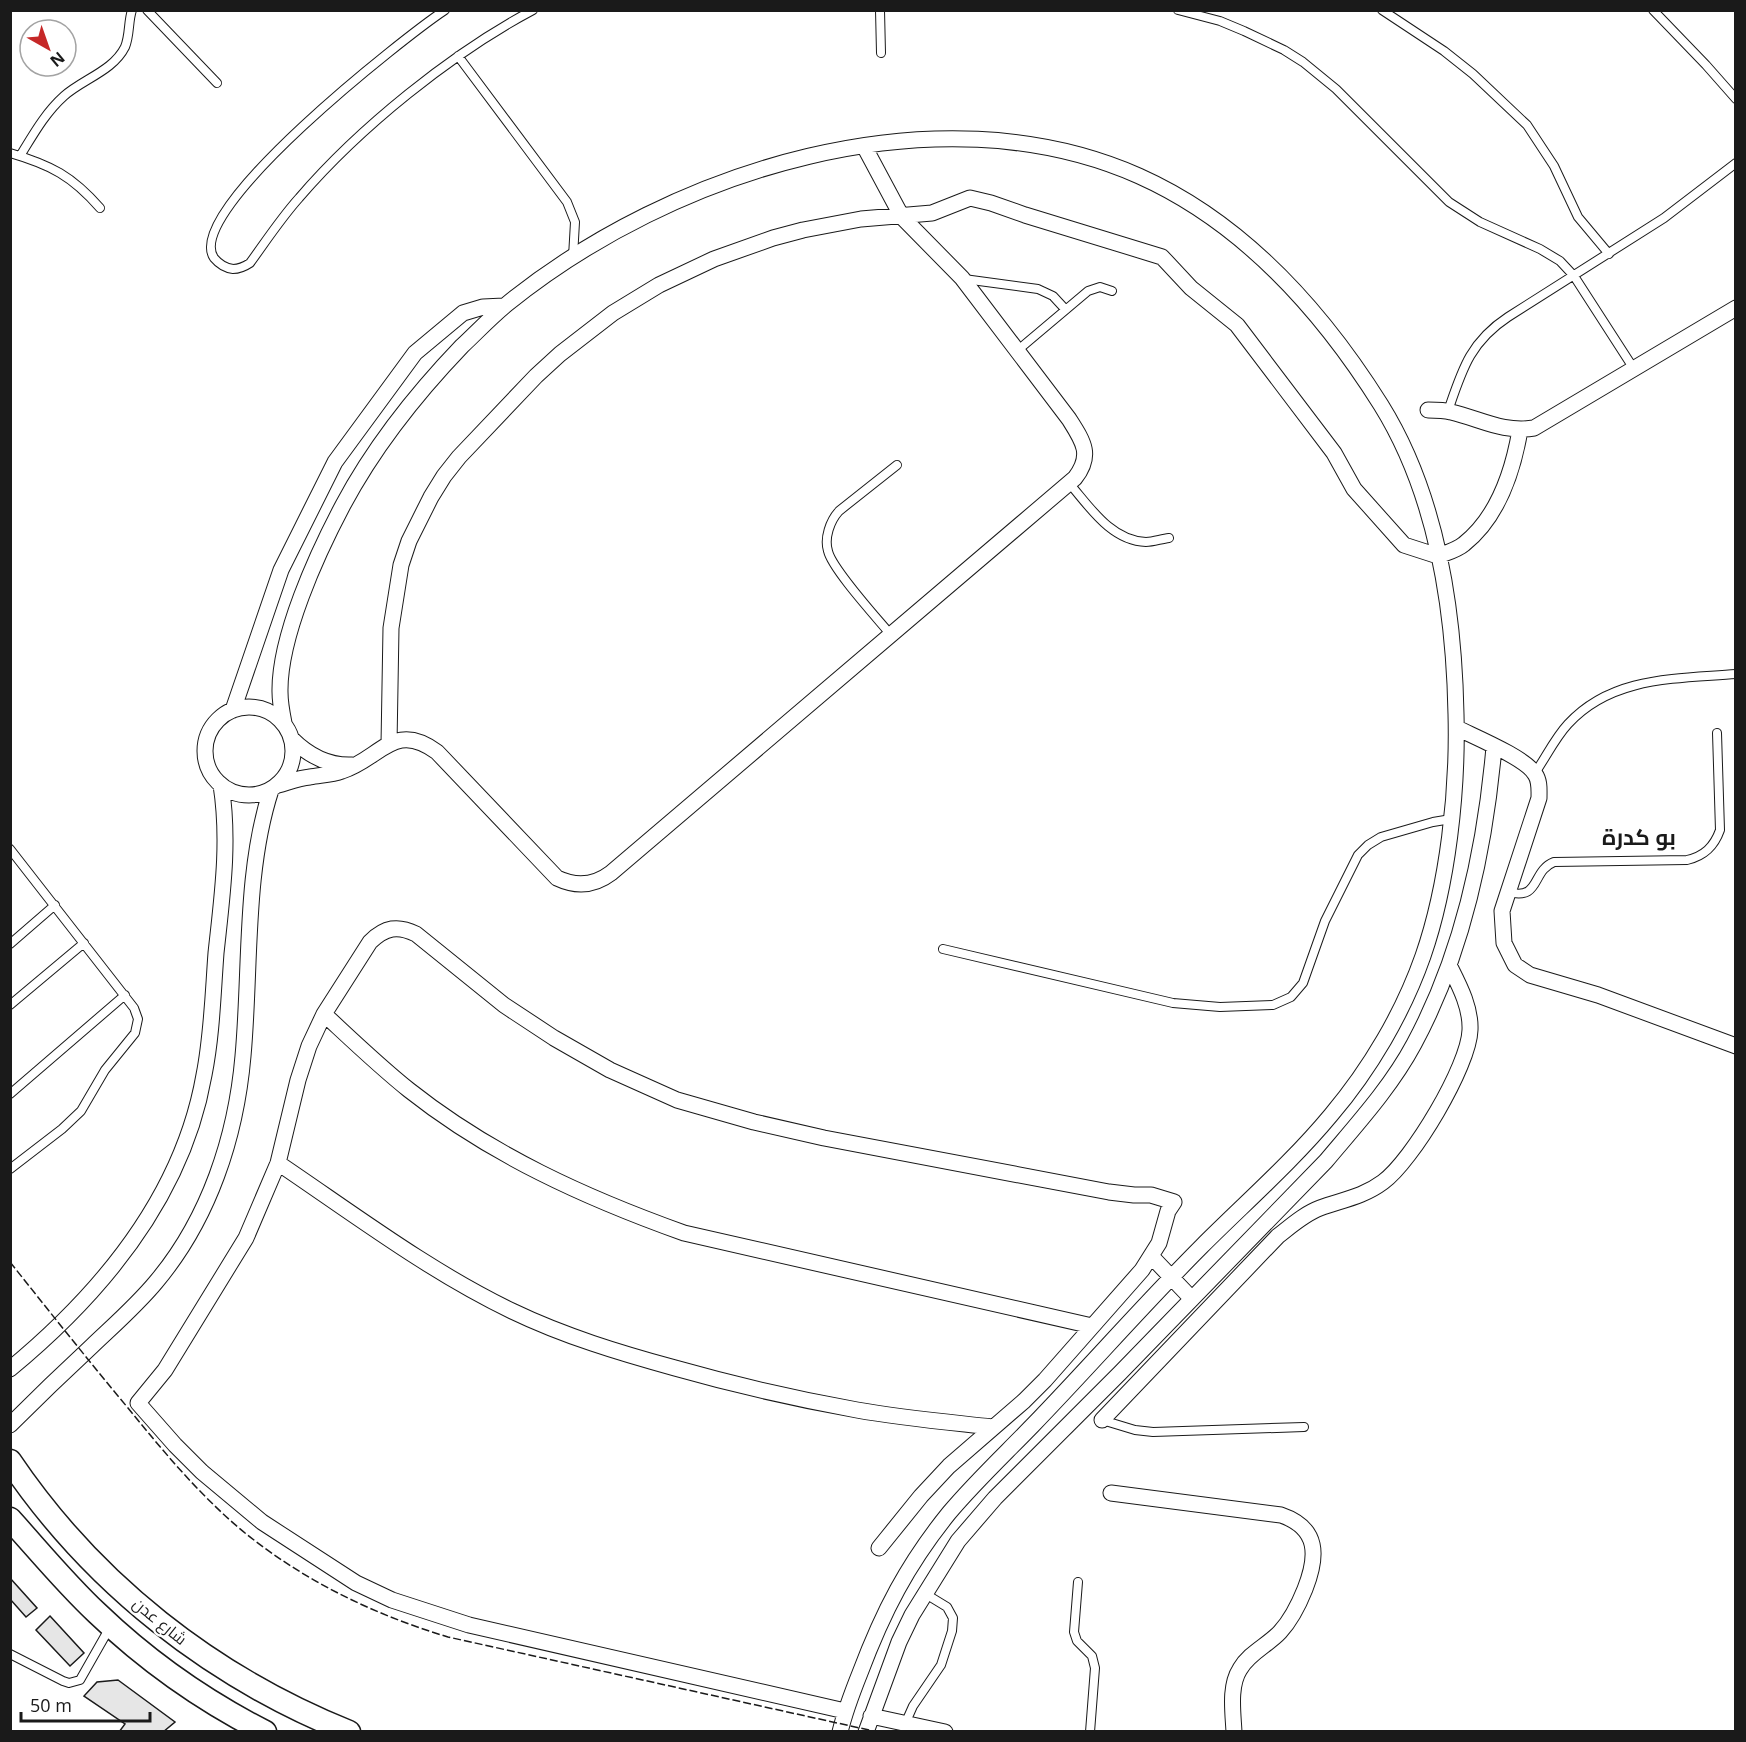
<svg xmlns="http://www.w3.org/2000/svg" width="1746" height="1742" viewBox="0 0 1746 1742" font-family="'Open Sans',Cairo,sans-serif">
<rect width="100%" height="100%" fill="#fff"/>
<path fill="#e6e6e6" stroke="#1a1a1a" stroke-width="1.5" d="M10,1578L37,1608L26,1617L10,1599Z
M50,1616L84,1653L70,1666L36,1630Z
M118,1680L175,1722L163,1732H119L125,1724L84,1696L97,1682Z"/>
<g fill="none" stroke-linecap="round" stroke-linejoin="round">
<g stroke="#1a1a1a" stroke-width="10">
<path id="lane" d="M147,10L217,83
M445,10C406,36 182,211 214,258C219,264 225,268 233,269C240,269 244,267 250,263C266,241 281,218 299,198C359,128 452,53 533,10
M880,10L881,53
M1178,10L1220,21L1244,31L1284,50L1303,62L1336,89L1449,202L1480,222L1540,249L1560,261L1574,276L1634,369
M1382,10L1444,51L1473,74L1527,125L1554,166L1578,217L1609,254
M1653,10L1706,65L1736,99
M458,56L567,202L575,222L573,257
M10,153C51,165 72,176 100,208
M20,156C33,135 45,113 64,96C83,79 113,71 125,47C130,35 128,22 132,10
M964,279L1038,289L1053,296L1065,309
M1018,350L1088,291L1100,287L1112,291
M1448,411C1462,370 1470,342 1508,317L1664,218L1736,163
M1069,483C1089,506 1111,541 1146,542C1153,542 1161,539 1169,538
M891,635C877,618 832,569 828,551C824,538 830,521 839,511L897,465
M1535,773C1546,757 1555,738 1568,724C1612,676 1676,679 1736,674
M10,849L134,1008L138,1019L135,1033L105,1070L81,1111L62,1129L10,1169
M1508,892C1541,901 1531,871 1554,862L1687,860C1704,856 1714,847 1720,830L1717,733
M10,944L55,905
M943,949L1173,1003L1220,1007L1273,1005L1291,997L1303,983L1325,921L1358,855L1368,845L1381,837L1433,822L1451,819
M10,1005L84,943
M10,1094L125,995
M1102,1420L1135,1430L1153,1432L1304,1427
M1078,1582L1074,1632L1077,1641L1092,1656L1095,1668L1090,1732
M10,1654L63,1681L69,1683L80,1680L109,1629
M905,1724L913,1706L941,1665L952,1631L953,1618L947,1607L924,1593"/>
</g>
<g stroke="#1a1a1a" stroke-width="17">
<path id="street" d="M1428,410C1435,410 1444,410 1451,412C1481,419 1503,433 1534,428L1736,308
M205 751a44 44 0 1 1 88 0a44 44 0 1 1-88 0Z
M233,710L281,570L335,462L415,353L463,313L483,307L504,306
M284,723C282,713 280,702 280,692C279,637 317,554 343,505C375,445 415,395 462,346C477,332 491,317 507,304C671,171 936,86 1139,176C1242,222 1322,311 1381,405C1437,495 1454,609 1456,714C1458,791 1448,884 1423,956C1403,1013 1370,1069 1331,1115C1292,1162 1245,1203 1202,1246C1144,1304 1090,1366 1033,1425C1005,1454 975,1482 949,1513C907,1565 883,1612 860,1673C852,1693 845,1711 840,1732
M1457,728C1475,737 1526,758 1535,774C1540,781 1539,790 1539,798L1502,911L1504,943L1515,965L1530,975L1598,995L1736,1046
M292,739C308,755 328,766 352,765
M389,744L391,628L401,565L409,541L431,497L444,476L459,457L536,376L560,354L613,313L659,285L714,259L773,238L803,230L861,219L932,213L970,198L991,203L1025,215L1162,257L1191,288L1237,325L1334,453L1354,489L1404,545L1438,556C1446,553 1457,550 1464,544C1498,517 1513,471 1520,430
M278,785C289,782 299,778 310,777C320,775 331,775 342,771C380,759 394,720 437,752L557,878C576,887 594,886 611,873L1075,478C1093,455 1083,441 1069,419L962,278L902,217L864,146
M324,1014C351,1039 379,1066 409,1090C491,1155 586,1198 684,1233L1092,1326
M278,1163C355,1215 429,1271 512,1311C564,1336 620,1353 675,1368C735,1385 796,1399 857,1410C902,1418 947,1422 992,1427
M1152,1257L1192,1299
M10,1369C102,1293 183,1195 204,1075C212,1035 213,993 216,953C222,897 230,842 221,785
M1102,1420L1278,1236C1291,1226 1304,1214 1320,1208C1342,1200 1363,1197 1383,1182C1412,1161 1469,1066 1470,1030C1471,1007 1459,985 1449,965
M10,1425C37,1398 64,1372 92,1346C114,1325 137,1305 156,1282C209,1219 236,1137 243,1056C251,969 244,873 271,790
M1111,1493L1281,1515C1319,1528 1318,1556 1305,1589C1299,1604 1292,1619 1280,1632C1268,1645 1249,1653 1240,1669C1229,1686 1233,1712 1234,1732
M845,1711L469,1625L392,1600L356,1583L262,1522L202,1472L175,1445L138,1403L165,1370L246,1238L278,1163L298,1080L309,1046L324,1014L370,942C385,927 398,925 416,934L504,1005L554,1038L610,1070L677,1100L754,1122L824,1138L1109,1192L1134,1195H1151L1174,1202L1168,1211L1159,1243L1142,1270L1045,1380L1024,1401L949,1466L921,1496L879,1548
M871,1716L945,1732
M866,1732L899,1642L912,1615L958,1541L995,1498L1120,1373L1326,1161C1357,1124 1391,1087 1414,1044C1463,953 1485,850 1494,747"/>
</g>
<g stroke="#1a1a1a" stroke-width="25">
<path id="secondary" d="M10,1461C93,1584 212,1677 349,1732
M10,1519C39,1551 66,1584 97,1613C147,1661 204,1701 265,1732"/>
</g>
<use href="#lane" stroke="#fff" stroke-width="8"/>
<use href="#street" stroke="#fff" stroke-width="15"/>
<use href="#secondary" stroke="#fff" stroke-width="22"/>
<path stroke="#1a1a1a" stroke-width="1.5" stroke-dasharray="8 3" stroke-linecap="butt" d="M10,1262C49,1311 88,1360 128,1408C163,1451 197,1492 239,1528C300,1579 372,1614 448,1637L878,1732"/>
</g>
<g text-anchor="middle" dominant-baseline="central" stroke-width="4.5" stroke-linejoin="round" paint-order="stroke">
<g font-size="16" fill="#1a1a1a" stroke="#fff">
<text transform="translate(160 1621) rotate(39)">شارع عدن</text>
</g>
<g font-size="22" font-weight="bold" fill="#1a1a1a" stroke="#fff">
<text x="1639" y="836">بو كدرة</text>
</g>
</g>
<rect width="1746" height="1742" fill="none" stroke="#1a1a1a" stroke-width="24"/>
<g transform="translate(48 48) rotate(140)"><circle r="28" fill="#ffffff" stroke="#a3a3a3" stroke-width="1.5"/>
<path d="M0-4.5L10 22L0 15L-10 22Z" fill="#c62828"/>
<text y="-9" font-size="16" font-weight="bold" text-anchor="middle" fill="#1a1a1a">N</text>
</g>
<path d="M21 1712v9h129v-9" fill="none" stroke="#1a1a1a" stroke-width="3"/>
<text x="30" y="1712" font-size="18" fill="#1a1a1a" stroke="#ffffff" stroke-width="4.5" paint-order="stroke">50 m</text>
</svg>
